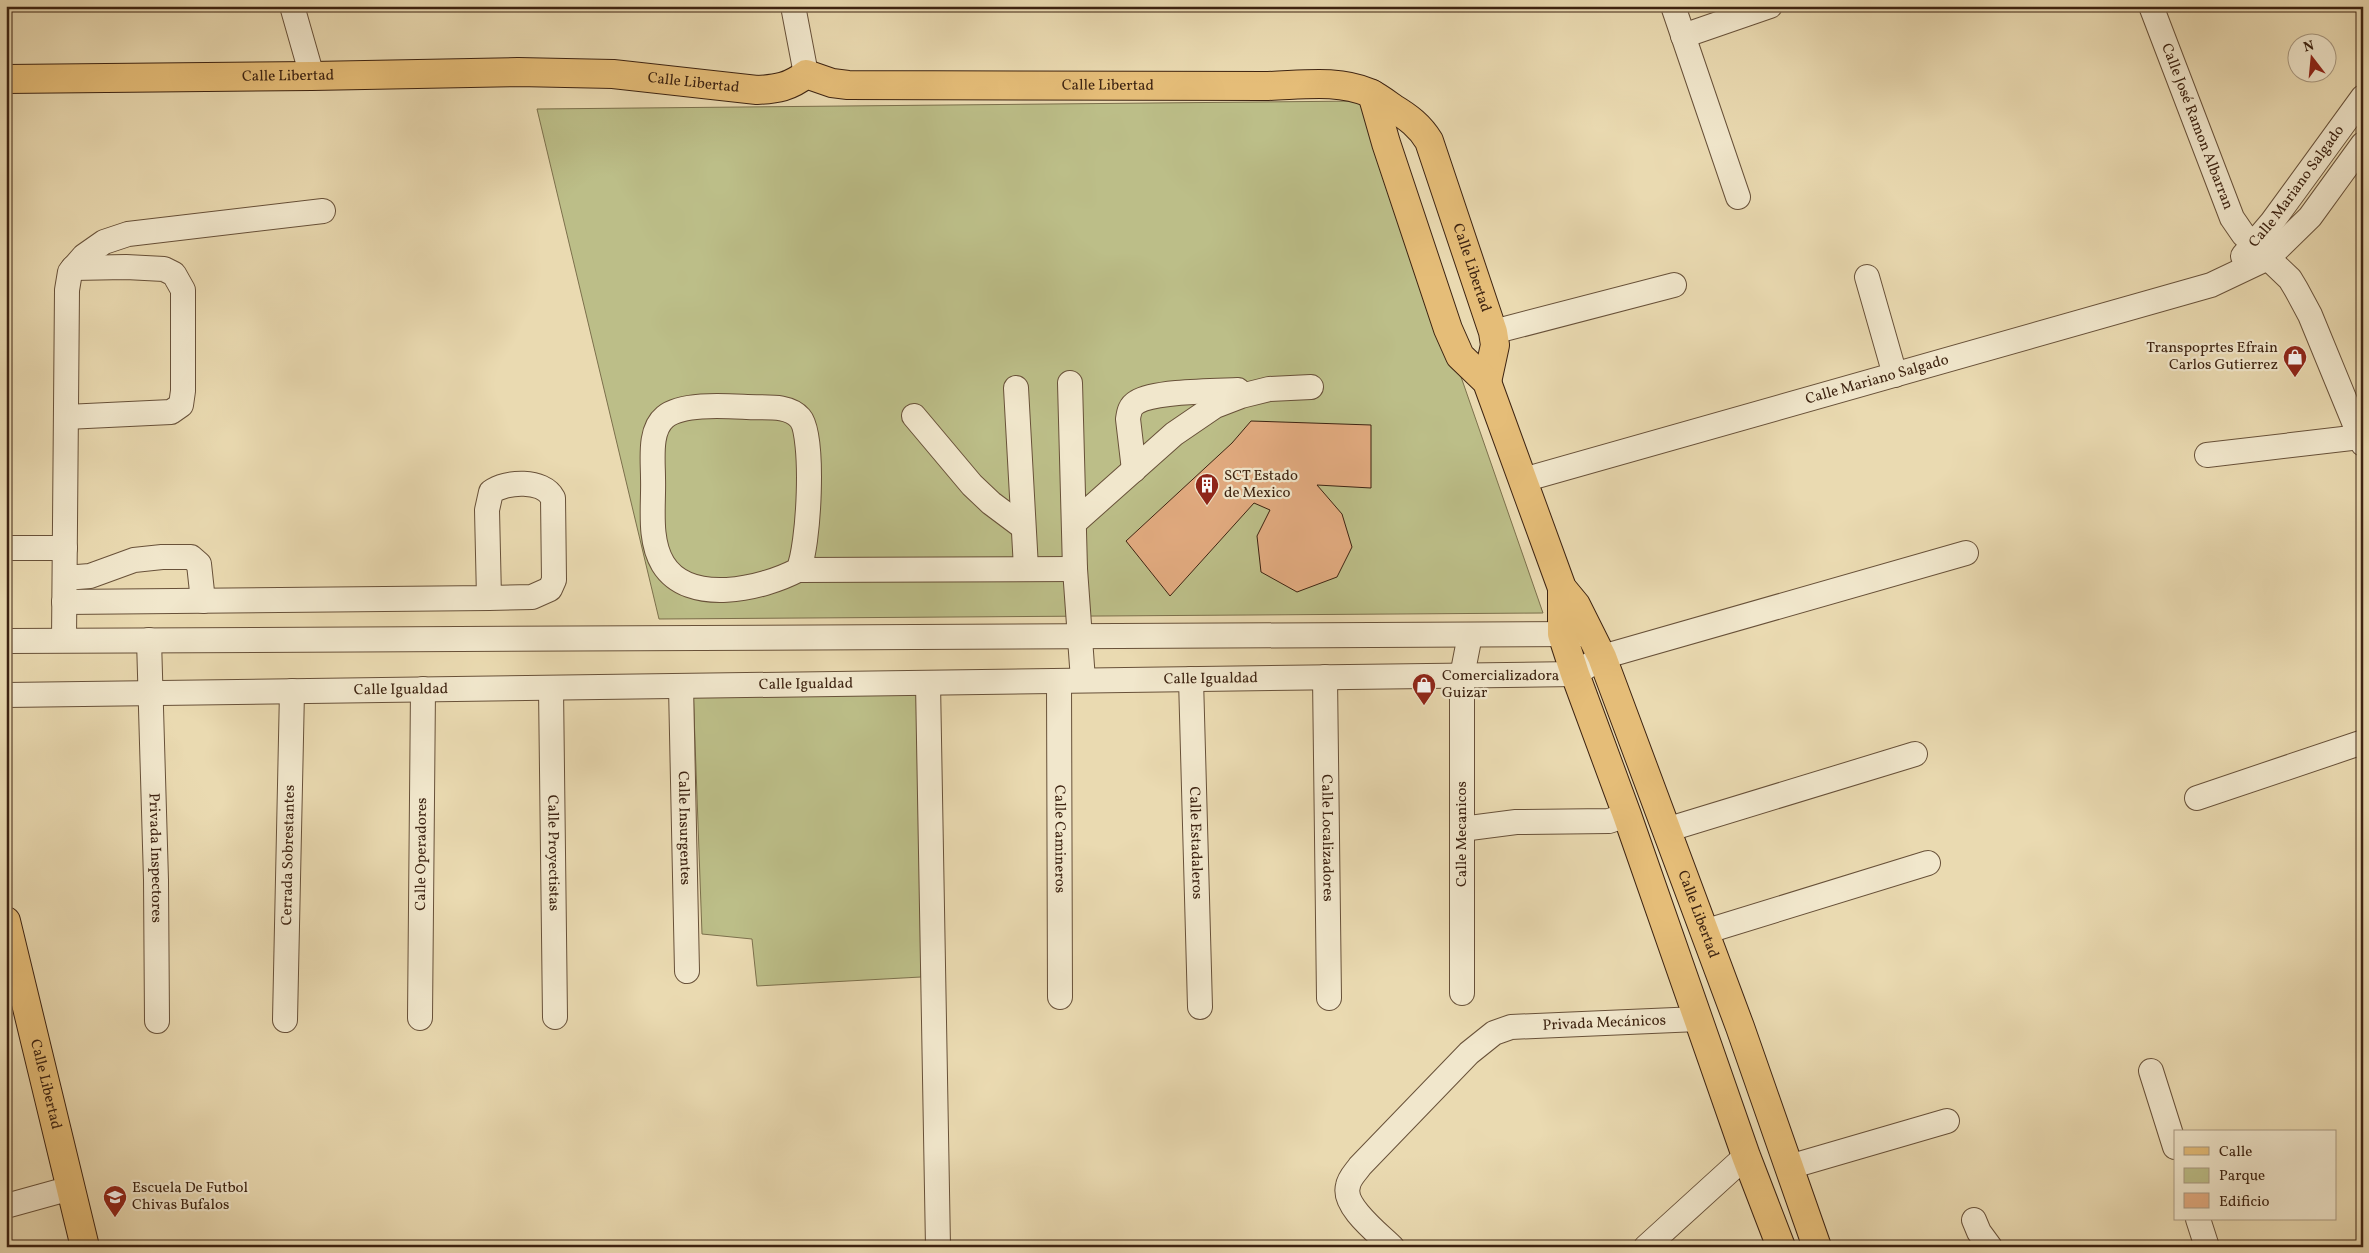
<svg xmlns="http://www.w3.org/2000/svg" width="2369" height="1253" viewBox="0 0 2369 1253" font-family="Vollkorn,serif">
<rect width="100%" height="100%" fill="#eadab1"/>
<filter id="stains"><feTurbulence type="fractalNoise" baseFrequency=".004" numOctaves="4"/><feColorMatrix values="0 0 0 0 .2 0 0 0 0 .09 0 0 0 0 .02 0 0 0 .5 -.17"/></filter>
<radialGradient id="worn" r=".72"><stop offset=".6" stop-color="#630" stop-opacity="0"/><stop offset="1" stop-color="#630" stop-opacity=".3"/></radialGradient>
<path fill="#bcbe88" stroke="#7c704c" d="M1361,101L1451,348L1543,613L659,619L537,109Z
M925,683L921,977L757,986L752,939L702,934L693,686Z"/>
<path fill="#e2ab80" stroke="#3d2311" d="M1251,421L1371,425V488L1317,485L1342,514L1352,547L1337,577L1297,592L1261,572L1257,536L1270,510L1254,503L1170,596L1126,541L1232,443Z"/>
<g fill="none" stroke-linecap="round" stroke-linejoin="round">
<g stroke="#685139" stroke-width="26">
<g id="minor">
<path d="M292,6L312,76"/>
<path d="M793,6L806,74"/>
<path d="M1673,6L1738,197"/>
<path id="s1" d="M2151,6L2232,218L2243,234L2290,279L2296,289L2310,315L2363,444"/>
<path d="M1683,36L1770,6"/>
<path id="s2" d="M2243,256L2272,222L2363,97"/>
<path d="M1867,277L1895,375"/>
<path d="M1493,332L1674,285"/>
<path d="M1070,383L1075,569L1083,680"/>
<path d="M1016,388L1026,568"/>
<path d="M914,416L972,485L991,503L1023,527"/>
<path d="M66,417L171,412L181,405L183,391V290L174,274L164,269L126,267L73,268"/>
<path d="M2207,455L2360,437"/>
<path d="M1134,470L1128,419C1129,412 1130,406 1137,402C1154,391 1215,391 1238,390"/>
<path id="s3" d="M1523,480L2211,285L2268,258L2310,217L2363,144"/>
<path d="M1074,523L1174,434L1215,406L1241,396L1269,389L1311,387"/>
<path d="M6,548H65"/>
<path d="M798,570C809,549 815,435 800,418C788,404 764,408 747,407C725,406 682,403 665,417C649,430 653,459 653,478C654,505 648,539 663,564C689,606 762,589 798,570L1075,569"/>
<path d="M65,578L90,576L134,560L162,557H191L199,564L203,601"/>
<path d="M64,602L489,598L532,597L550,589L554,580L553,498C543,479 506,481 491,492L487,510L489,598"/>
<path d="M64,640L67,290L70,272L84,256L104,242L128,234L323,211"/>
<path id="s4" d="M149,640L156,880L157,1021"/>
<path d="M6,641L1580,634"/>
<path id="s5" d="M1325,677L1329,998"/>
<path id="s6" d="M1191,679L1200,1007"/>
<path id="s7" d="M1059,681L1060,997"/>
<path d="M928,683L938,1247"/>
<path id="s8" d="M681,686L687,971"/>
<path id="s9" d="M551,688L555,1017"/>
<path id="s10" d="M6,695L1575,674L1602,657L1966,553"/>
<path d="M2197,798L2363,742"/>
<path d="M1462,829L1516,822L1609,821L1627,815"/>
<path d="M1666,830L1915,754"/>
<path d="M1704,932L1928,863"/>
<path d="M1462,993V676L1470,635"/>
<path id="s11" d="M420,1018L423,689"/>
<path id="s12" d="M285,1020L292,691"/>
<path d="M2151,1071L2175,1147"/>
<path d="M1789,1167L1947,1121"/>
<path d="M6,1206L71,1188"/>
<path d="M2198,1219L2207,1247"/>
<path d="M1974,1220L1979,1232L1990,1247"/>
<path id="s13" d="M1392,1247C1379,1234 1342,1206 1348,1186C1349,1178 1356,1172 1360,1166L1469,1053L1494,1033L1511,1027L1698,1019"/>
<path d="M1646,1247L1746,1156"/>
</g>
</g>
<g stroke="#3d2311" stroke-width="30">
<g id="major">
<path id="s14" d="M6,79L312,76L518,72L613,74L757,90C777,89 790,87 806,74L832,83L848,85L1268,86C1302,85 1338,79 1370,93C1378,97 1386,103 1393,108C1408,117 1420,126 1429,141L1493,332L1495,345L1487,382"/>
<path id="s15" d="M1372,94L1386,143L1448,329L1460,356L1487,382L1562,588L1576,605L1602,657L1740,1027L1817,1247"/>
<path d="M1562,588V634L1575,674L1627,815L1746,1156L1781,1247"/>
<path id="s16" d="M6,921L85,1247"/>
</g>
</g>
<use href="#minor" stroke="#f1e7cc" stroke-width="24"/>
<use href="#major" stroke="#e5bd78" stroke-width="28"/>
</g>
<defs>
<g id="shop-pin" transform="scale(1.25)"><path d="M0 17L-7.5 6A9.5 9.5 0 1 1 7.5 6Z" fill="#8f2418" stroke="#f1e7cc"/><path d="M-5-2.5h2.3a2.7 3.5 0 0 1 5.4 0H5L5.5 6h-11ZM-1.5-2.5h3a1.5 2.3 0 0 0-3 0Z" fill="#fff"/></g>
<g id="building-pin" transform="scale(1.25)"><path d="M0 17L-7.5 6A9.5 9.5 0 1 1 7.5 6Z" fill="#8f2418" stroke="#f1e7cc"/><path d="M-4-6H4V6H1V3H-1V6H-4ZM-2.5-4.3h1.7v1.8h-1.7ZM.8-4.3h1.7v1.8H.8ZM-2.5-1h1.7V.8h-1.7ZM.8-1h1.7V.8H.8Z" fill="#fff"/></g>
<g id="school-pin" transform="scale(1.25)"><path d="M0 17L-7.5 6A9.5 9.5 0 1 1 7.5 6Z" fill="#8f2418" stroke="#f1e7cc"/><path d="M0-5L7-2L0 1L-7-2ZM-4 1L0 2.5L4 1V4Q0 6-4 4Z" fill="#fff"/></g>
</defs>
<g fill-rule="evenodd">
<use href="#shop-pin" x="2295" y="357"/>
<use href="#building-pin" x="1207" y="485"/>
<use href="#shop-pin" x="1424" y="685"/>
<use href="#school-pin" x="115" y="1197"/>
</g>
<g text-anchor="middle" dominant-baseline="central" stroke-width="4.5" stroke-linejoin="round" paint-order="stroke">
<g font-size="15" fill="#3d2311" stroke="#f1e7cc">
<text stroke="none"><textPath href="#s14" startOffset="282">Calle Libertad</textPath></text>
<text stroke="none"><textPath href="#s14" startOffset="688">Calle Libertad</textPath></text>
<text stroke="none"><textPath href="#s14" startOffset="1108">Calle Libertad</textPath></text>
<text stroke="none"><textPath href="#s1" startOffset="129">Calle José Ramon Albarran</textPath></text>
<text stroke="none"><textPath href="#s2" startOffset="88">Calle Mariano Salgado</textPath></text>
<text stroke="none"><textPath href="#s14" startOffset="1582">Calle Libertad</textPath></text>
<text stroke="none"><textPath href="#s3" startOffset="368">Calle Mariano Salgado</textPath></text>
<text stroke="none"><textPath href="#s10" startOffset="1205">Calle Igualdad</textPath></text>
<text stroke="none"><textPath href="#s10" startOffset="800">Calle Igualdad</textPath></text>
<text stroke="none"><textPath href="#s10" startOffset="395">Calle Igualdad</textPath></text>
<text stroke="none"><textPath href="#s8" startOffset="142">Calle Insurgentes</textPath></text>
<text transform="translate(1462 834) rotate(-90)">Calle Mecanicos</text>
<text stroke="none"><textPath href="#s5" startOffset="161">Calle Localizadores</textPath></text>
<text stroke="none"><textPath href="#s7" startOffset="158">Calle Camineros</textPath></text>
<text stroke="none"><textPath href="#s6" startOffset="164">Calle Estadaleros</textPath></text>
<text stroke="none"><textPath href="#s9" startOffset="165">Calle Proyectistas</textPath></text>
<text stroke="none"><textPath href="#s11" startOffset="164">Calle Operadores</textPath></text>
<text stroke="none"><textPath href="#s12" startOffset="165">Cerrada Sobrestantes</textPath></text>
<text stroke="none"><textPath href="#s4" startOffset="218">Privada Inspectores</textPath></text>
<text stroke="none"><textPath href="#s15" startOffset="888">Calle Libertad</textPath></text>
<text stroke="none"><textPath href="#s13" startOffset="402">Privada Mecánicos</textPath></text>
<text stroke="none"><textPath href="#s16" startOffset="168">Calle Libertad</textPath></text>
</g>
<g font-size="15" fill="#3d2311" stroke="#f1e7cc" text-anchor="start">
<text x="2278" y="348" text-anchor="end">Transpoprtes Efrain<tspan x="2278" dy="17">Carlos Gutierrez</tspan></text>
<text x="1224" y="476">SCT Estado<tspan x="1224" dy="17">de Mexico</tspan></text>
<text x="1442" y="676">Comercializadora<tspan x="1442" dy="17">Guizar</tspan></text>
<text x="132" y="1188">Escuela De Futbol<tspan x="132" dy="17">Chivas Bufalos</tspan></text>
</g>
</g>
<rect width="2369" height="1253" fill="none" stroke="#eadab1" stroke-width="25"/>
<rect x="8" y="8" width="2354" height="1238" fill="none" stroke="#3d2311" stroke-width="2.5"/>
<rect x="12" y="12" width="2344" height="1228" fill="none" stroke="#3d2311"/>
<rect x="2174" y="1130" width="162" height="90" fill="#f1e7cc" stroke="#a99981"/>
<rect x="2184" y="1147" width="25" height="8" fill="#e5bd78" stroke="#a99981"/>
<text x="2219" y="1156" font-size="15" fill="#3d2311">Calle</text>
<rect x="2184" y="1168" width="25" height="15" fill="#bcbe88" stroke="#a99981"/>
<text x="2219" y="1180" font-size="15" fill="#3d2311">Parque</text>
<rect x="2184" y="1193" width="25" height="15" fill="#e2ab80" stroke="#a99981"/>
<text x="2219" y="1206" font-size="15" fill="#3d2311">Edificio</text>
<g transform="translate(2312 58) rotate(344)"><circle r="24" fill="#f1e7cc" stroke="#a99981"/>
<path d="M0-4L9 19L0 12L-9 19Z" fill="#8f2418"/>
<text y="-8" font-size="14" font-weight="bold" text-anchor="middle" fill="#3d2311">N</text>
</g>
<rect width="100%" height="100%" filter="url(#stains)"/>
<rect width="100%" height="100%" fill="url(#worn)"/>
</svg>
